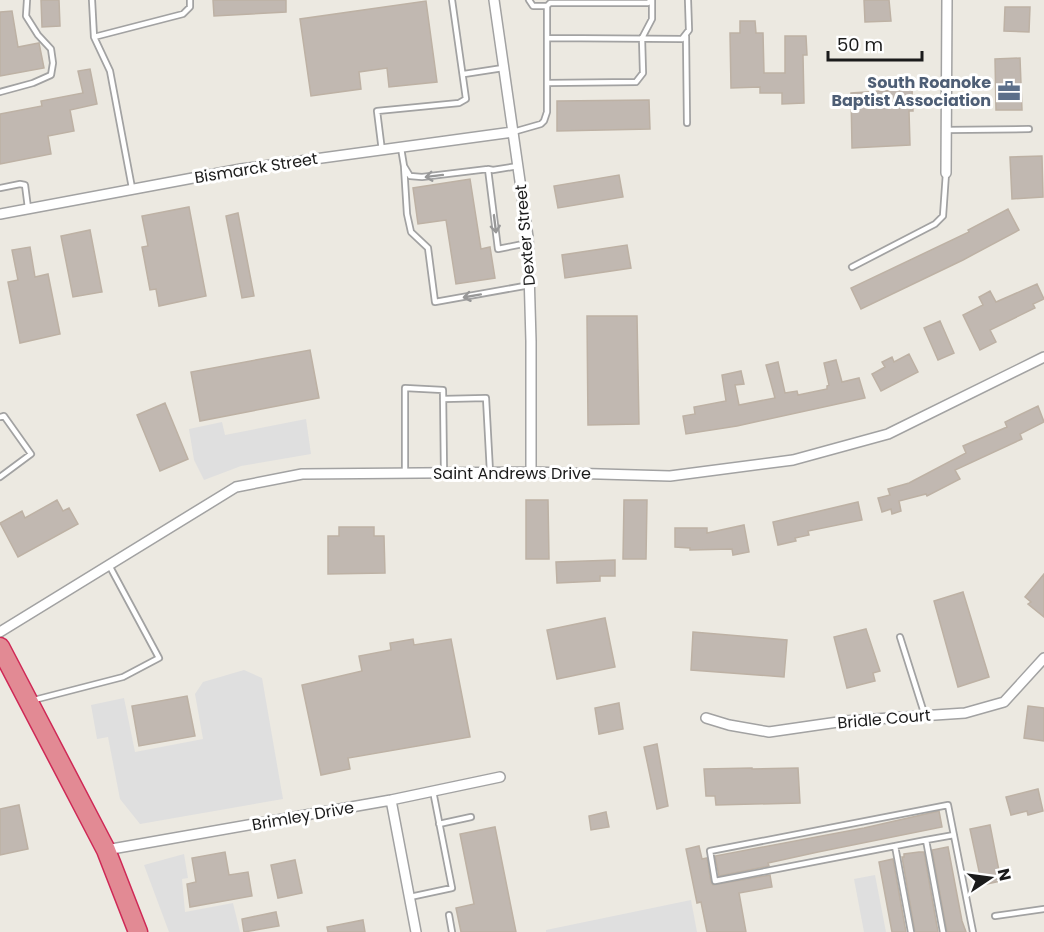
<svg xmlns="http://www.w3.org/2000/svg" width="1044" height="932" viewBox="0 0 1044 932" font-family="Poppins,sans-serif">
<rect width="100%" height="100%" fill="#ece9e1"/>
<path fill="#dfdfdf" d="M306,419L311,454L241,466L204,480L194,460L189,429L222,422L225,435Z
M244,670L262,678L283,799L140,824L120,799L108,737L97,739L91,705L124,698L135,752L203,739L195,694L203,682Z
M184,854L188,878L182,879L185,912L233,903L240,932H169L144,865Z
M875,875L886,932H864L854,879Z
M691,900L697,932H546V930Z"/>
<path fill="#c1b8b1" stroke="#bdb1a4" stroke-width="1.5" d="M41,0H59L60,26L42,27Z
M213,0H286V12L214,16Z
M864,0H889L891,21L865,22Z
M426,1L437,82L389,87L387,68L359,72L361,89L311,96L300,19Z
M1005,7H1030L1029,32L1004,31Z
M12,11L18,47L39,43L44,68L0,76V12Z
M740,21H755L756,33H763L764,73H785V36H806L807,55H803L804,103L782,104V93H760V87L731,88L730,33H740Z
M1020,58L1022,110H996L995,59Z
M90,69L97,104L70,110L74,131L48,136L51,154L0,164V114L42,106L41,101L83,93L78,71Z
M912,89L913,111H909L910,145L852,148L851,93Z
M649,100L650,129L557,131V101Z
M1042,156L1043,197L1012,199L1010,157Z
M619,175L623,197L558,208L554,186Z
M470,179L481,249L490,247L495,278L456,284L446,220L418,224L413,188Z
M189,207L206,296L159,306L156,289L150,290L142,247L148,246L142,216Z
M1008,209L1019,230L963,260L861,309L851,288L969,232L968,230Z
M238,213L254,296L242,298L226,216Z
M90,230L102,292L73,297L61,236Z
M627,245L631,268L565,278L562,255Z
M30,247L35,277L48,274L60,334L20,343L8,282L18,280L12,250Z
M1037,284L1044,299L1033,304L1035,308L990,330L996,342L980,350L963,315L983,305L979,297L990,291L996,302Z
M587,316H637L639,424L588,425Z
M940,321L954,353L938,360L924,328Z
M310,350L319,398L200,421L191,372Z
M909,354L918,372L881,391L872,374L885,367L882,362L892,357L894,362Z
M836,360L842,382L859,378L865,398L737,426L686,434L683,416L695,414L694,407L726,401L722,375L741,371L744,384L735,385L739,405L775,398L766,365L778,362L785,393L797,391L798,395L827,389V386L829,385L824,363Z
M165,403L188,459L160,471L137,415Z
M1038,406L1044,422L1020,434L1022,439L955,470L960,479L927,496L926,494L899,501L901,511L892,514L891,509L882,512L878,498L890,495L888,489L909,483L966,453L963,446L1007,427L1005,422Z
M57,500L63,511L69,508L78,524L18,557L0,523L22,511L25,518Z
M526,500H548L549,559H526Z
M624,500H647L646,559H623Z
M858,502L862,520L808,531L809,535L795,538L796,541L778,545L773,522Z
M744,525L749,552L733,555L732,549L690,550V548L675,547V528H707V533Z
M339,527H374V536H384L385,573L328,574V536H339Z
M615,560V576H600V581L557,583L556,562Z
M1044,574V617L1028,604L1031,602L1025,597Z
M963,592L989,677L958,687L934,601Z
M605,618L615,667L557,679L547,630Z
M866,629L880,671L873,673L875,681L847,688L834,637Z
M693,632L787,640L784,677L691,670Z
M413,639L414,645L451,639L470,737L348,758L350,769L321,775L302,685L362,671L359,656L391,650L390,643Z
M187,696L195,736L139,746L132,706Z
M619,703L623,729L599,734L595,708Z
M1028,706L1044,708V741L1024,738Z
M657,744L668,806L657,809L644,747Z
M752,768V769L798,768L800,803L716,805L715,796H706L704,769Z
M1038,789L1043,811L1028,815L1027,811L1011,815L1006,797Z
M19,805L28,849L0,855V809Z
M939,811L942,827L818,852L768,863L769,866L719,876L715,856L864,828Z
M606,812L609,827L591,830L589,816Z
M990,825L1001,881L982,885L970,829Z
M495,827L516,932H461L456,908L474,904L460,834Z
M699,846L702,859L707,858L711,882L713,885L770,875L772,887L739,893L746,932H707L701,902L697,903L686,849Z
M948,847L962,921L966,932H947L932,850Z
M225,852L229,875L248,872L252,896L190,907L187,884L196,882L192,858Z
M919,852H924L938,932H915L902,857H904V854Z
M893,859L906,932H892L879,862Z
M295,860L302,893L278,898L271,865Z
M276,912L279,926L244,932L242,919Z
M363,920L365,932H328L327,927Z"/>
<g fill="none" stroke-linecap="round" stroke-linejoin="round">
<g stroke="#a2a2a2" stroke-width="8">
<path id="lane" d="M92,0L94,37L110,71L132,188
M529,0L533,6H547
M686,36L687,123
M94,37L183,14L190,7V0
M547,38L682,39L689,30L688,0
M464,74L503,68
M547,83L636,82L643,73L642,38L652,19V0
M0,92L33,83L51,75L53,63L51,49L38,35L26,16L27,0
M946,130L1029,129
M513,132L541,124L544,121L547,112V6L550,3H648L651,0
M401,148L404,166L410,176L422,177L488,169L493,170L518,166
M382,151L377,111L459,103L466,99L452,0
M404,166L407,214L411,232L428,248L435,302L530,285
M488,169L498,249L528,243
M0,188L20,184L25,185L28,208
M852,267L935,224L943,216L946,173
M443,399L486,398L490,472
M0,417L4,416L31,454L0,477
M405,473V388L443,390L444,473
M900,637L925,716
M34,700L123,677L159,658L109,565
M439,824L471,817
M926,840L954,835
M895,846L911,932
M410,897L452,888L433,791
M449,915L452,932
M995,916L1044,909
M943,932L926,840L715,881L710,851L948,805L973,932"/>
</g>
<g stroke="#a2a2a2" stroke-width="12">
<path id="street" d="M494,0L528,237L531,341V472
M946,173L947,0
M0,214L241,169L513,132
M0,632L236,487L302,474L531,472L670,476L793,460L888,434L1044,357
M706,718L729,725L769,732L845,721L965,713L1004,702L1044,658
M391,800L416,932
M106,850L391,800L500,777"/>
</g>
<g stroke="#cf2956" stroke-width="21">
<path id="highway" d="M0,647L106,850L138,932"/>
</g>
<use href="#lane" stroke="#fff" stroke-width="4.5"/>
<use href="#street" stroke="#fff" stroke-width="9"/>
<use href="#highway" stroke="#e28a94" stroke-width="18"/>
</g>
<defs><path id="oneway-shaft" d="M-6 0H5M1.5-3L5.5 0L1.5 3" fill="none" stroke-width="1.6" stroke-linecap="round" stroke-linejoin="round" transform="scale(1.5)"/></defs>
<g stroke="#989898">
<use href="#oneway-shaft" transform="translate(434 176) rotate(173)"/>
<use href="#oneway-shaft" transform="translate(495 224) rotate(83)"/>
<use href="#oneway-shaft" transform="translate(472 296) rotate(170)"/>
</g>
<defs>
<g id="office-bare" transform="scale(1.8)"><path d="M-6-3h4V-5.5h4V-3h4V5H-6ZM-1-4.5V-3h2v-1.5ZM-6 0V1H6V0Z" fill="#5c6f8a" stroke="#fff" stroke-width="2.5" paint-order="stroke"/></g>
</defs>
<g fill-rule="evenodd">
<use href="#office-bare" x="1009" y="91"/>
</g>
<g text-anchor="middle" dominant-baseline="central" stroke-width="6" stroke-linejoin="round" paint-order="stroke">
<g font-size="16" font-weight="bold" fill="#4e5e75" stroke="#fff" text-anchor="end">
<text x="991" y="82">South Roanoke<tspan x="991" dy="18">Baptist Association</tspan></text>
</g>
<g font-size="16" fill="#1b1b1b" stroke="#fff">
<text transform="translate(256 168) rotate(-9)">Bismarck Street</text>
<text transform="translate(525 235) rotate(-95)">Dexter Street</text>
<text x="512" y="473">Saint Andrews Drive</text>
<text transform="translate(884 719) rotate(-5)">Bridle Court</text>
<text transform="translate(303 816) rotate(-10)">Brimley Drive</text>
</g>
</g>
<g transform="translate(990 878) rotate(77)" stroke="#ffffff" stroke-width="4.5" paint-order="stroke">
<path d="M0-4.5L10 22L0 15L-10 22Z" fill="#1b1b1b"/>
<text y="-9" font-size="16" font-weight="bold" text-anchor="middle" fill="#1b1b1b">N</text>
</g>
<path d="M828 51v9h94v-9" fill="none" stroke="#1b1b1b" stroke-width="3"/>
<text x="837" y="51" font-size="18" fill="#1b1b1b" stroke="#ffffff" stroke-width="4.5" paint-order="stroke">50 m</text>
</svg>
